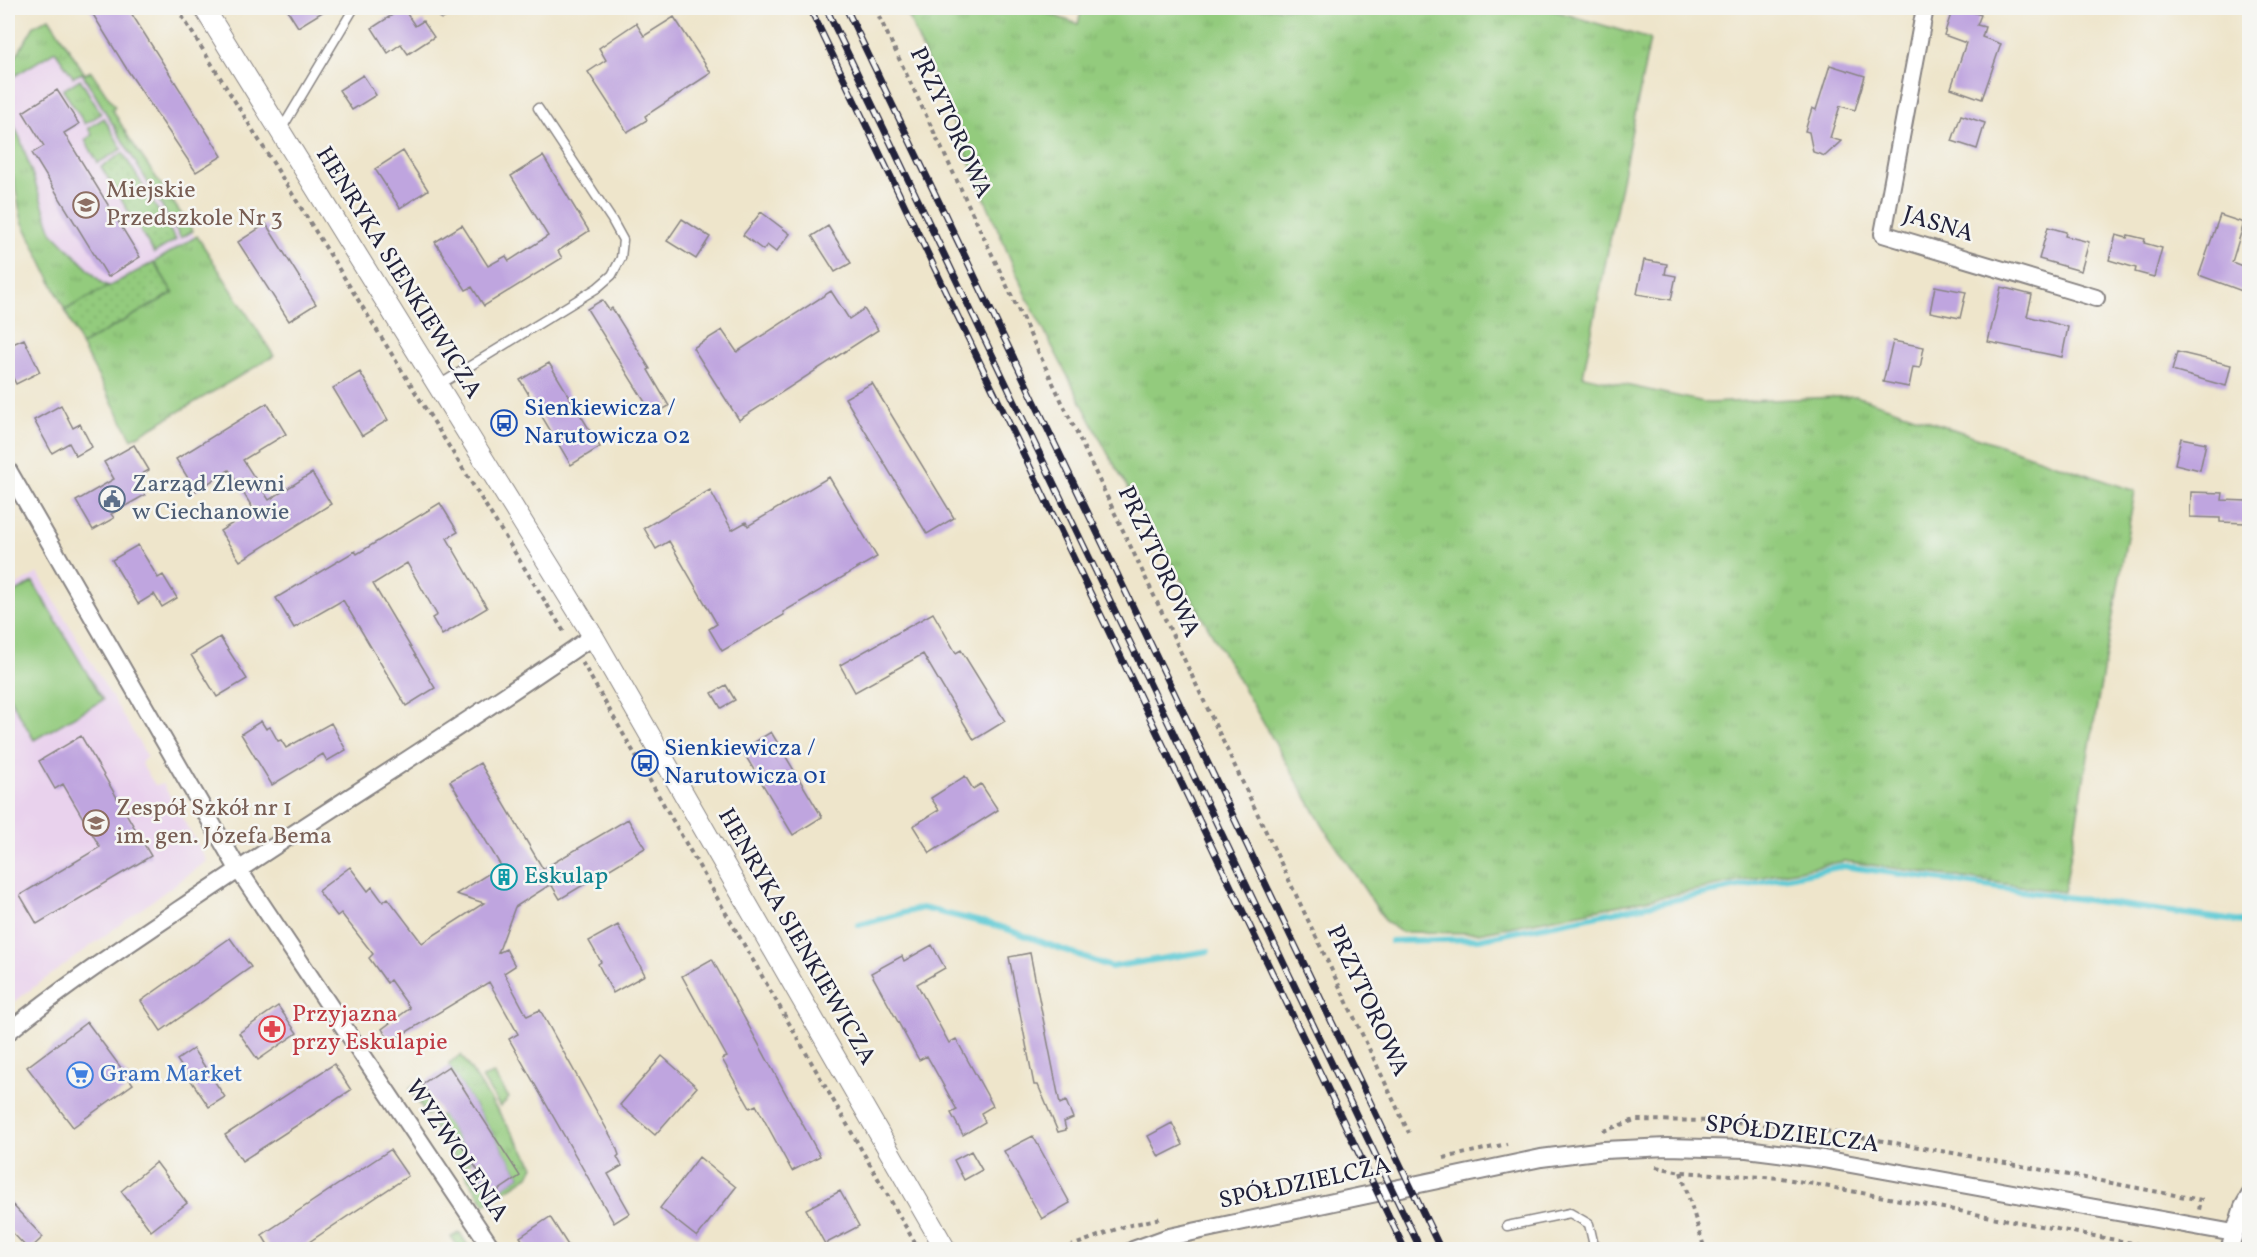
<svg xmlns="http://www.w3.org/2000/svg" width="2257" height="1257" viewBox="0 0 2257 1257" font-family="Vollkorn,serif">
<defs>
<pattern id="grass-tufts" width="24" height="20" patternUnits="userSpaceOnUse" patternTransform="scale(1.5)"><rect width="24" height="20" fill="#93cb7d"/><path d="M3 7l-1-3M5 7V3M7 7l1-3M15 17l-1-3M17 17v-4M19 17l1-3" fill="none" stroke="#7eae6d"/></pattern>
<pattern id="park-dots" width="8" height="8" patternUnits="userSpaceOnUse" patternTransform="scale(1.5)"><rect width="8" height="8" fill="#93cb7d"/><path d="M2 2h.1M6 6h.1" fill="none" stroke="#7eae6d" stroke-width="1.8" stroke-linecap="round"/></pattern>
</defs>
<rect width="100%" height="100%" fill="#f6f6f2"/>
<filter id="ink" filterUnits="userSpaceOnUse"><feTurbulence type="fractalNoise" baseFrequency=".0167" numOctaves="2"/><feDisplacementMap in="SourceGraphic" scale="12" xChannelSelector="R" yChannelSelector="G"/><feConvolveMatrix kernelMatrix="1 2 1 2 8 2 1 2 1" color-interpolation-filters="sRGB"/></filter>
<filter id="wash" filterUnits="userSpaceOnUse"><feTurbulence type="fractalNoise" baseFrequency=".008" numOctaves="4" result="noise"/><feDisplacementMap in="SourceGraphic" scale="24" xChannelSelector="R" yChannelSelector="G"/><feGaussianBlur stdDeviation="1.35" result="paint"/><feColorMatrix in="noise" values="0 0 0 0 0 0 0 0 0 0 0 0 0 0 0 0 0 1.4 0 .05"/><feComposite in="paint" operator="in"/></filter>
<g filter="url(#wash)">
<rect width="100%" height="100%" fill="#eee5cb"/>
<path fill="#e9d2ed" d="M49,18L85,74L91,71L115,107L112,109L129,138L274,356L132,439L81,345L22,221L8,152V70L34,26Z
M38,573L147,756L141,763L155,785L163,784L207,861L8,1006V590Z"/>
<path fill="url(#grass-tufts)" stroke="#5a765c" stroke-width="1.5" d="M905,8H1032L1078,24L1082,8H1545L1650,39L1583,376L1709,403L1856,396L2135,491L2064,892L1844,861L1478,933L1401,932L1386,922L1323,826L1108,454L1025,294Z
M49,18L85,74L91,71L115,107L112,109L129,138L193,231L181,238L82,73L73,77L55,51L8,80V70L34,26Z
M80,79L101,114L85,124L63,90Z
M8,113L20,138L52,232L103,284L109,286L65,310L22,221L8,152Z
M104,118L122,149L98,163L85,140L92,135L88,128Z
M197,236L274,356L132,439L81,345L173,293L154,262Z
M461,1055L534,1166L529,1176L485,1204L465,1174L476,1166L493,1194L520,1176L449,1066V1063Z
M494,1074L509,1098L500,1107L482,1078Z
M417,1084L434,1111L427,1116L410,1089Z
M442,1114L472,1161L462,1168L431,1122Z
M460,1233L470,1249H459L451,1237Z"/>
<path fill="url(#park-dots)" stroke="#5a765c" stroke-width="1.5" d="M123,153L176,240L154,253L101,167Z
M154,262L173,293L81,345L65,310Z"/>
<path fill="#93cb7d" stroke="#5a765c" stroke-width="1.5" d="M33,582L103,700L34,740L8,695V597Z"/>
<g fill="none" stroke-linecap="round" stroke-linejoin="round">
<path stroke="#5cc9d4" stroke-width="6" d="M859,925L922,908L998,926L1111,967L1208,951
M1391,941L1479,939L1843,866L2250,923"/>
</g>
<g id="blocks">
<path fill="#bfa5df" d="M89,8H128L222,156L196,172L128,71Z
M286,8H329L298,27Z
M403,8L415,26L423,21L434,37L408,54L401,44L388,53L372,28Z
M1953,8H1961L1981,15L1977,25L1985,27L1982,37L2001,44L1982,99L1951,88L1966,43L1944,35Z
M674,17L711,73L645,116L647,120L627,132L588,72L606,60L599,48L636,23L644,36Z
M1830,65L1865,76L1855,110L1840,106L1830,138L1841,141L1825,156L1813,152L1809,132L1805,131L1812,108L1816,110Z
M363,75L376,95L352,110L339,90Z
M57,90L79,124L64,133L140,257L108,277L32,153L44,146L23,112Z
M1961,115L1985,123L1977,149L1952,141Z
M403,151L428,190L400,208L375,169Z
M543,156L589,231L558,251L562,258L484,306L472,287L466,290L435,242L462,225L488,266L506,256L509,261L548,236L511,176Z
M761,212L790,234L776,252L767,245L763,250L743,235Z
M2220,215L2244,223L2232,262L2250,269V294L2199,275Z
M682,219L710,237L696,259L667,241Z
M266,224L316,304L289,321L238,242Z
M828,226L851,263L835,272L812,236Z
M2048,227L2066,232L2065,236L2089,242L2081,271L2039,259Z
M2116,235L2127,238L2128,235L2145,239L2144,243L2162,248L2154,277L2135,272L2136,268L2109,260Z
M1644,260L1667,264L1665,274L1676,276L1671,300L1637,294Z
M1935,286L1966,292L1960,318L1930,312Z
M2001,287L2032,295L2027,316L2068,327L2062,357L1988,342Z
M831,291L849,319L864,309L878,330L739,420L693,348L722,330L737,352Z
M602,300L609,310L612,308L650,369L648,370L669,406L653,415L587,309Z
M24,339L40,372L16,384L8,368V346Z
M1893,341L1924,347L1920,368L1913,367L1909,387L1883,382Z
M2177,352L2231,365L2226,386L2172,371Z
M549,363L600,447L571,465L520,380Z
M360,372L388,420L362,436L333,388Z
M872,383L954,518L927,534L845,398Z
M267,403L286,434L243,460L269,500L312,473L331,504L240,561L220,531L254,510L229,470L196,491L176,459Z
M61,405L73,428L80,424L92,447L76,456L69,443L52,453L34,420Z
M2181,438L2206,443L2200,470L2175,464Z
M134,445L149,470L135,478L145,495L111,514L114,518L93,530L76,501L114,479L104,462Z
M829,477L877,557L783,612L784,615L722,651L709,629L717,624L669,541L656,549L644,528L710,490L732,530L746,522L748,526Z
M2191,492L2223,493L2222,500L2247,501L2246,523L2220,522V518L2190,517Z
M440,503L458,532L447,538L487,608L442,635L432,618L437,615L407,563L373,584L435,688L406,706L343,600L294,628L276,598L355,551L357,554Z
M138,545L158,578L163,575L177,598L162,607L154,594L138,604L112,560Z
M933,613L956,653L961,650L1005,721L974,740L923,654L855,692L840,665Z
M220,637L247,679L217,697L191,655Z
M726,685L735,700L721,708L712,693Z
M261,721L266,729L270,727L278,741L281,740L286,748L331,723L346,750L327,761L323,754L272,785L241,734Z
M771,732L822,817L793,835L742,750Z
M81,736L151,856L37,924L20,895L100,847L63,784L55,789L39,761Z
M480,763L543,869L628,819L645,848L560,899L551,884L515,907L498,953L506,949L515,966L504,973L527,1016L540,1010L615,1144L619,1155L617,1157L622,1166L608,1174L630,1213L614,1223L509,1039L518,1034L489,982L390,1042L382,1029L410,1008L390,980L387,983L369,958L373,954L341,913L337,916L318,891L350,867L368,891L372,887L383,902L388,898L422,943L484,903L456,894L501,866L450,781Z
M965,776L973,789L981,784L998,810L930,853L913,826L939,810L931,798Z
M618,925L645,975L613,993L598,964L601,962L589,941Z
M230,938L251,967L161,1031L141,1001Z
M932,945L945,968L917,984L949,1043L956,1039L993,1106L981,1113L985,1122L963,1135L951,1113L957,1110L927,1056L919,1060L871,973L902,956L904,961Z
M1030,953L1060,1104L1066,1101L1073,1118L1064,1122L1066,1130L1058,1132L1038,1085H1034L1009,957Z
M712,959L820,1156L792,1171L756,1105L750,1108L722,1059L727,1057L682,976Z
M278,1006L297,1033L258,1060L239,1033Z
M87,1022L133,1084L73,1127L27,1067Z
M193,1049L225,1097L209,1107L177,1060Z
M662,1056L697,1087L655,1135L620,1105Z
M334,1064L351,1090L242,1161L225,1135Z
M449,1066L520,1176L493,1194L422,1084Z
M1172,1123L1183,1145L1159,1157L1148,1136Z
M1033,1136L1070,1203L1042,1219L1004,1151Z
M390,1150L408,1176L297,1250H271L262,1235Z
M971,1151L982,1170L964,1180L954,1160Z
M699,1157L736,1187L697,1237L660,1208Z
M156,1162L187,1203L151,1231L121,1191Z
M840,1191L859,1226L825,1244L806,1209Z
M8,1200L43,1237L29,1250L8,1228Z
M550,1217L571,1250H529L520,1237Z"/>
</g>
</g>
<g filter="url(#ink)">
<use href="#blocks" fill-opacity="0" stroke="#888483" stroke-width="1.5"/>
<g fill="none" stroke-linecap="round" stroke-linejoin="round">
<g stroke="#888483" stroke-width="11">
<path id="service" d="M438,8L442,14
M281,130L354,8
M439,385L597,288L612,275L621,258L623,240L612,220L538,108
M1507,1226L1570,1213L1589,1224L1595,1250"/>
</g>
<g stroke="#888483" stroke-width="20">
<path id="minor" d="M1925,8L1883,234L2096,298
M8,470L238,869L493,1250
M8,1032C62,988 119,950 177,911C315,817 457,731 593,636
M1133,1250L1169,1237L1541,1158L1604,1150L1667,1147L1747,1149L1823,1159L2234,1233
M2229,1250L2243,1207L2250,1195"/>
</g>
<g stroke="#888483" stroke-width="22">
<path id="tertiary" d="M204,8L593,636L946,1250"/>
</g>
<path stroke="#888483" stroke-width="4" stroke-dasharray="4.5 4.5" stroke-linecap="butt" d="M177,8L566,635
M875,8L1409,1133
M582,662L919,1250
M1603,1131L1635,1120L1724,1121L1808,1128L1953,1153L2201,1200L2199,1210
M1444,1158L1507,1144
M1656,1167L1681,1172L1781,1178L2170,1250
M1681,1172L1705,1250
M1061,1250L1122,1227L1161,1218"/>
<use href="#service" stroke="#fff" stroke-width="8"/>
<use href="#minor" stroke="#fff" stroke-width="16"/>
<use href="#tertiary" stroke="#fff" stroke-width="20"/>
<g stroke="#22223b" stroke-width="7">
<path id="rail" d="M810,8L1405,1250
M826,8L1421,1250
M846,8L1441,1250"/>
</g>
<use href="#rail" stroke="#f6f6f2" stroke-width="4.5" stroke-dasharray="14" stroke-linecap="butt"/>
</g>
</g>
<defs>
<g id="school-ring" transform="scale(1.35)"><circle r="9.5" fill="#f6f6f2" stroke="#8d6e63" stroke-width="1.5"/><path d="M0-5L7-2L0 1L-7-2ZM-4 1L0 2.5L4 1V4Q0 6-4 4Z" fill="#8d6e63"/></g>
<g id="bus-ring" transform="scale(1.35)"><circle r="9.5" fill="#f6f6f2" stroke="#1a4fb4" stroke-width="1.5"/><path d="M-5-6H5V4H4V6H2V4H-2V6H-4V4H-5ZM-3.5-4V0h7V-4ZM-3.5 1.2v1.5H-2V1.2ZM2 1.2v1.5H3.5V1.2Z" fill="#1a4fb4"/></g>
<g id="civic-ring" transform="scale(1.35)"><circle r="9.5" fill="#f6f6f2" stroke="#5c6f8a" stroke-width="1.5"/><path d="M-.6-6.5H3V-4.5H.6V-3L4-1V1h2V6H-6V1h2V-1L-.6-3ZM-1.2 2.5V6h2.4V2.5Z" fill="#5c6f8a"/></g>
<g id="building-ring" transform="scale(1.35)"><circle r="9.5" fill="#f6f6f2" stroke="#0f9aa8" stroke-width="1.5"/><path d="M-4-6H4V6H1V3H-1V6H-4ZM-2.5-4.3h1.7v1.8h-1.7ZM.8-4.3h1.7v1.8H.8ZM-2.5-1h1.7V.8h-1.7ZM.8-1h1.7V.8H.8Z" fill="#0f9aa8"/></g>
<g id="pharmacy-ring" transform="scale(1.35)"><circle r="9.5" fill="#f6f6f2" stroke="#e0444e" stroke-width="1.5"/><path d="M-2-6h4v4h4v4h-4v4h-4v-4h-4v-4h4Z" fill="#e0444e"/></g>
<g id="supermarket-ring" transform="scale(1.35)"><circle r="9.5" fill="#f6f6f2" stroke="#3f7fe0" stroke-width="1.5"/><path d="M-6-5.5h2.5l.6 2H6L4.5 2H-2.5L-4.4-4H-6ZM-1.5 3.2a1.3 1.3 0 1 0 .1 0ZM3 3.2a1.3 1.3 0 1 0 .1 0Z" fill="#3f7fe0"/></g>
</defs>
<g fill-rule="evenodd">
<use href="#school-ring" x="86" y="205"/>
<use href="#bus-ring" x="504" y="423"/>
<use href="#civic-ring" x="112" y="499"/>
<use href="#bus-ring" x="645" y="763"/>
<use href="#school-ring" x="96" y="823"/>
<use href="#building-ring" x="504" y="877"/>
<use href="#pharmacy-ring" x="272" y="1029"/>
<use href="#supermarket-ring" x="80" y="1075"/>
</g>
<g text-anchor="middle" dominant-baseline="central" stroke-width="5" stroke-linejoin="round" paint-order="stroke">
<g font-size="24" fill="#22223b" stroke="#f6f6f2">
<text transform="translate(950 123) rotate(65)">PRZYTOROWA</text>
<text transform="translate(1938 225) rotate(17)">JASNA</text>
<text transform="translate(398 273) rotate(58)">HENRYKA SIENKIEWICZA</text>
<text transform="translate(1158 562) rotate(65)">PRZYTOROWA</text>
<text transform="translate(796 937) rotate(60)">HENRYKA SIENKIEWICZA</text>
<text transform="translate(1367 1001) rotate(65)">PRZYTOROWA</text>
<text transform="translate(1792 1135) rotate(7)">SPÓŁDZIELCZA</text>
<text transform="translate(456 1151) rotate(56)">WYZWOLENIA</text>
<text transform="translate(1305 1184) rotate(-12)">SPÓŁDZIELCZA</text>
</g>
<g font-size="24" fill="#785e54" stroke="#f6f6f2" text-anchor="start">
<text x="106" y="191">Miejskie<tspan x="106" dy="28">Przedszkole Nr 3</tspan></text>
<text x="116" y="809">Zespół Szkół nr 1<tspan x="116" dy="28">im. gen. Józefa Bema</tspan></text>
</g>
<g font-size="24" fill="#164399" stroke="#f6f6f2" text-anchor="start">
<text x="524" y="409">Sienkiewicza /<tspan x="524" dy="28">Narutowicza 02</tspan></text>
<text x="664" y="749">Sienkiewicza /<tspan x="664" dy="28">Narutowicza 01</tspan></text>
</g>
<g font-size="24" fill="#4e5e75" stroke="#f6f6f2" text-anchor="start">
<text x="132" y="485">Zarząd Zlewni<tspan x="132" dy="28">w Ciechanowie</tspan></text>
</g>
<g font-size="24" fill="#0d838f" stroke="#f6f6f2" text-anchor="start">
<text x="524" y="877">Eskulap</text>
</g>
<g font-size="24" fill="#be3a42" stroke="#f6f6f2" text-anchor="start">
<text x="292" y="1015">Przyjazna<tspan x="292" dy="28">przy Eskulapie</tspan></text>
</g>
<g font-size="24" fill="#366cbe" stroke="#f6f6f2" text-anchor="start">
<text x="100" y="1075">Gram Market</text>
</g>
</g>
<rect width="2257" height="1257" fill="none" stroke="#f6f6f2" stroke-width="30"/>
</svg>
